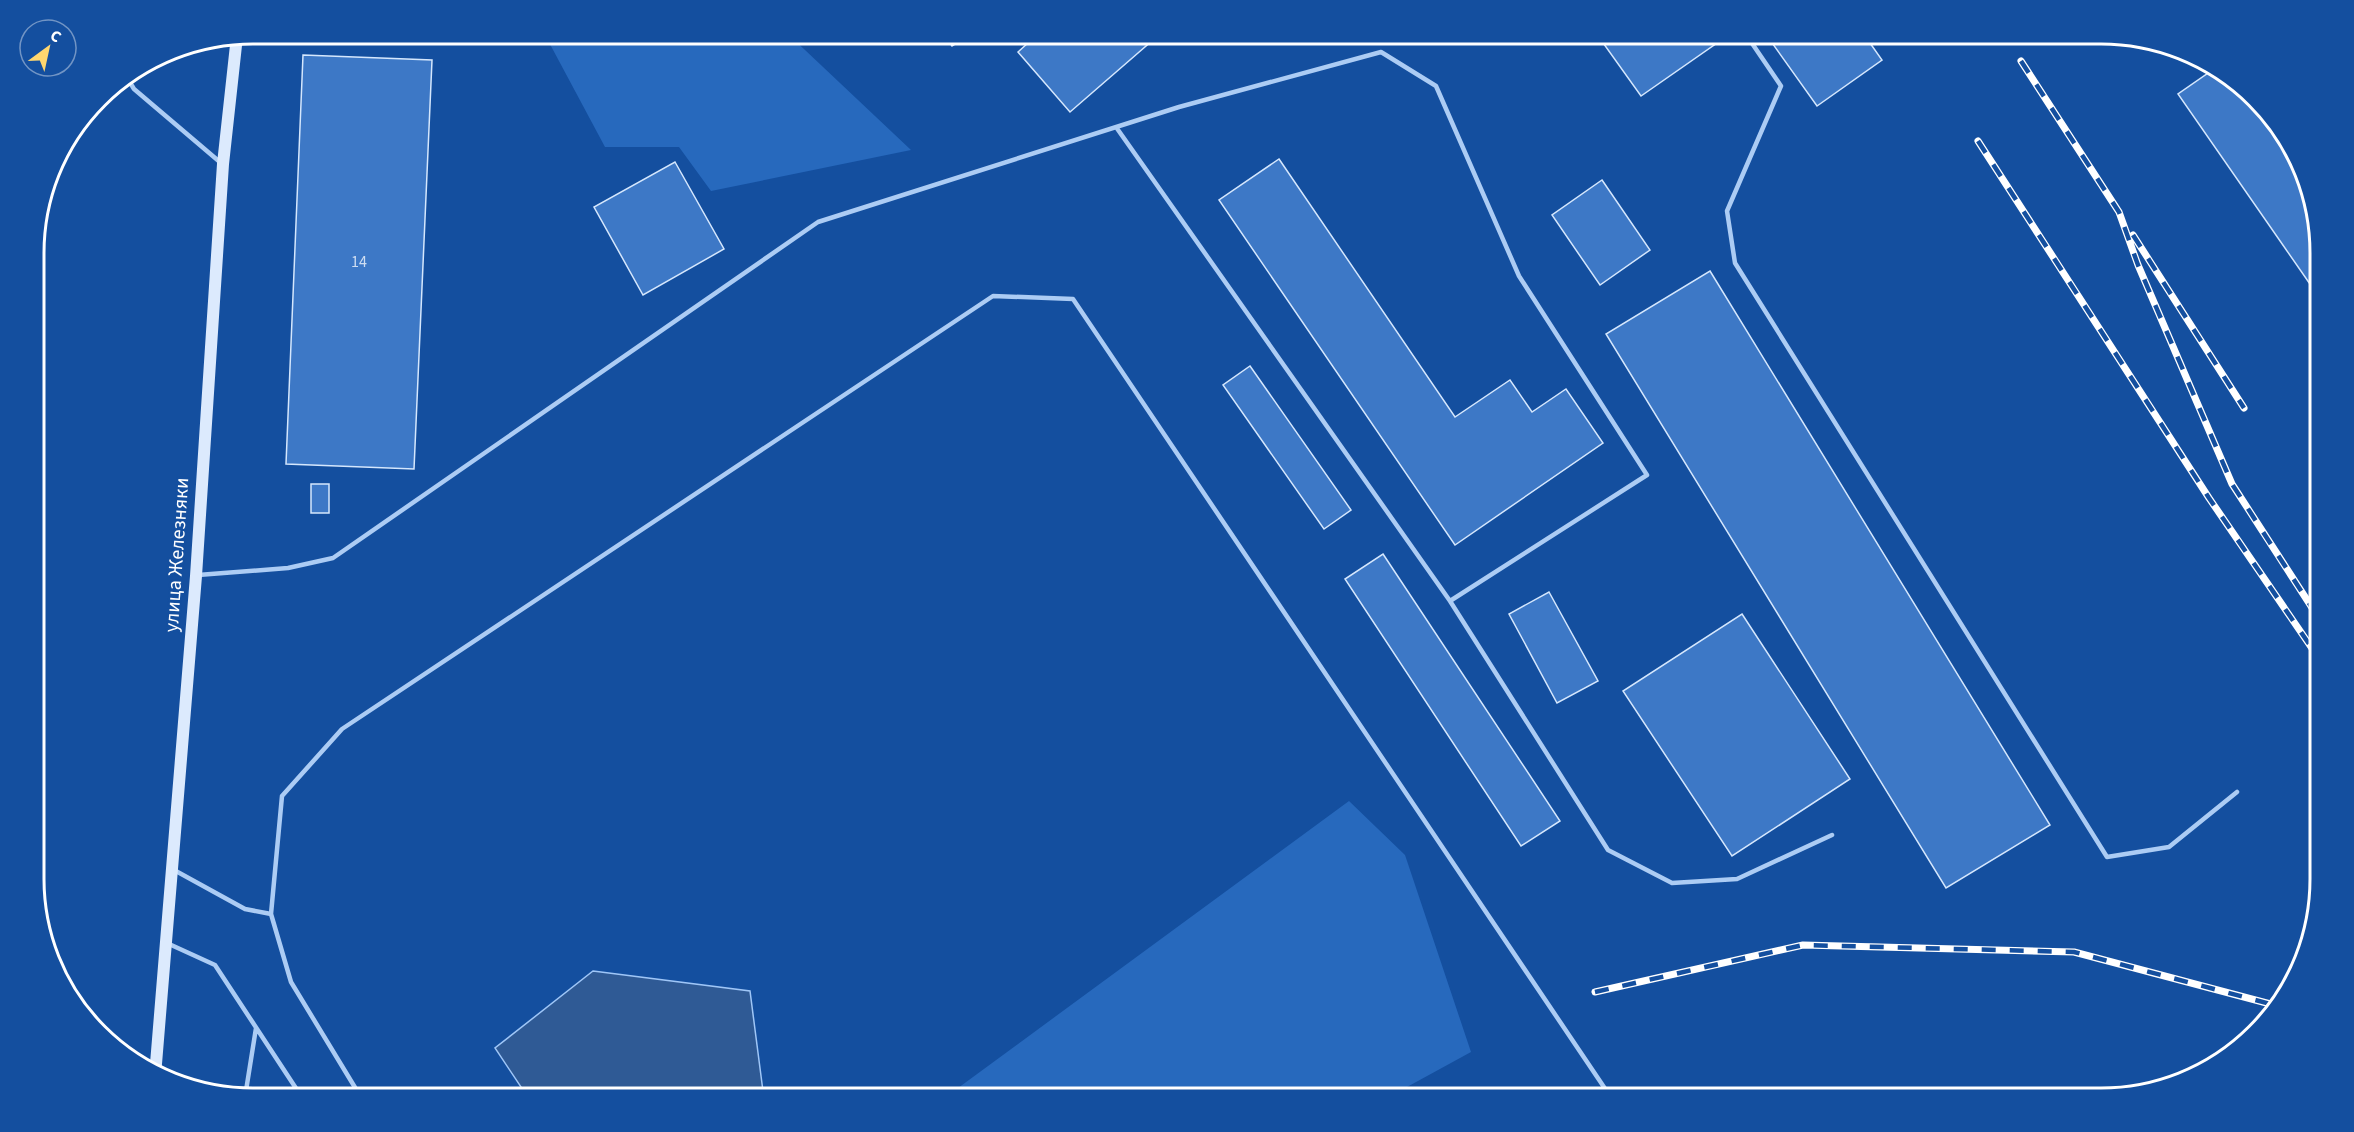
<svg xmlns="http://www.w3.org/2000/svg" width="2354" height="1132" viewBox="0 0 2354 1132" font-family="'Source Sans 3',sans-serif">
<rect width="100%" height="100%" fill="#144f9f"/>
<path fill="#2769bd" d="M544,33H787L911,150L711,191L679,147H605Z
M1349,801L1405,855L1471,1052L1385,1099H943Z"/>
<path fill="#2f5a95" stroke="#9fc6f7" stroke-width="1.5" d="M593,971L750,991L764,1099H529L495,1048Z"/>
<path fill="#3d78c6" stroke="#d5e7fd" stroke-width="1.5" d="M861,33H877L866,40Z
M943,33H973L952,46Z
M1039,33H1161L1070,112L1018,52Z
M1596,33H1725L1727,36L1641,96Z
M1765,33H1863L1882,60L1817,106Z
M303,55L432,60L414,469L286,464Z
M2214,69L2284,130L2319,224V297L2178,94Z
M1279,159L1455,417L1510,380L1532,412L1566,389L1603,443L1455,545L1219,200Z
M675,162L724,249L643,295L594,207Z
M1602,180L1650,250L1600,285L1552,215Z
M1710,271L2050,825L1946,888L1606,334Z
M1250,366L1351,510L1324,529L1223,385Z
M311,484H329V513H311Z
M1383,554L1560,821L1521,846L1345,579Z
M1549,592L1598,681L1557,703L1509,614Z
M1742,614L1850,779L1732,856L1623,691Z"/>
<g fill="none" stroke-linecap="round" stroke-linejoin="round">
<path stroke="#acccf4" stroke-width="4.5" d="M1745,33L1781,86L1727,211L1735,263L2107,857L2169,847L2237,792
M126,76L134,89L221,163
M198,575L288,568L333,558L818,222L1179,107L1381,52L1436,86L1519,276L1647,475L1450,601L1116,127
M1450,601L1608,850L1672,883L1737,879L1832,835
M174,870L245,909L271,914
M169,944L215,965L303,1099
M245,1097L256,1028
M362,1099L291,982L271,914L282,796L342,729L993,296L1073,299L1612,1099"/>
<path stroke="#dceafd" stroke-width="12" d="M155,1076L196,576L223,164L237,36"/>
<g stroke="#fff" stroke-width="7">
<path id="rail" d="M2021,61L2119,212L2138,265L2232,484L2320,620
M1978,141L2209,498L2320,660
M2133,235L2244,408
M1595,992L1803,945L2074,952L2278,1006"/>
</g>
<use href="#rail" stroke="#144f9f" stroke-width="4.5" stroke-dasharray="14" stroke-linecap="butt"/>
</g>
<g text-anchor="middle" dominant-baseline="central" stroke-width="4.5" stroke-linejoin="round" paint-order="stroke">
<g font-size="16" fill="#ceddf1">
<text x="359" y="262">14</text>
</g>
<g font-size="20" fill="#fff" stroke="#144f9f">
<text transform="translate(177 555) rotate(-86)">улица Железняки</text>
</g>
</g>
<path d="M0 0H2354V1132H0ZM253 44H2101A209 209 0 0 1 2310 253V879A209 209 0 0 1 2101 1088H253A209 209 0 0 1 44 879V253A209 209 0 0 1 253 44Z" fill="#144f9f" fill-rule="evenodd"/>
<path fill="none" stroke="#fff" stroke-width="3" d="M253 44H2101A209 209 0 0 1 2310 253V879A209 209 0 0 1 2101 1088H253A209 209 0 0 1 44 879V253A209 209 0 0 1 253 44Z"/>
<g transform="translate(48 48) rotate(33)"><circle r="28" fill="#144f9f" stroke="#7295c5" stroke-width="1.5"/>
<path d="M0-4.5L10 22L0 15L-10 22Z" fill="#ffd76f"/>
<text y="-9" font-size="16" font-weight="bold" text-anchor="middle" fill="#ffffff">С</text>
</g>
</svg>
